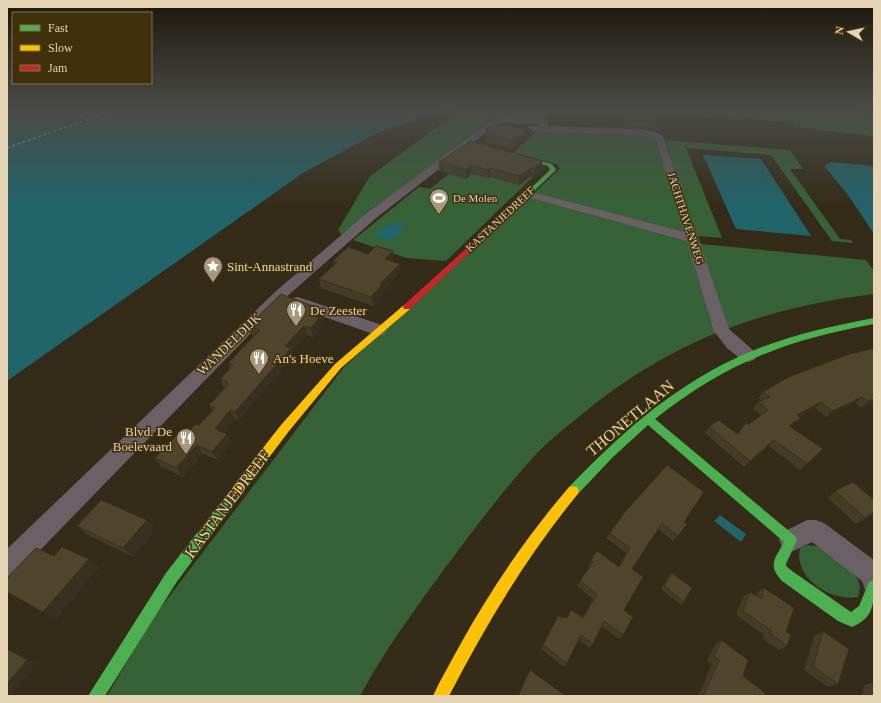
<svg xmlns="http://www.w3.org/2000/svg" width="881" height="703" viewBox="0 0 881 703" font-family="'Times New Roman',serif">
<rect width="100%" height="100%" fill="#342c18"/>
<path fill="#376237" d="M471,109H836L874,114V136L794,127L791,122L666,113L547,114L548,118L501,117L494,119L342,235L338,230L370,176L458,112Z
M538,130L643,133L656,140L684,231L697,236L665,140L790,150L803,169H790L840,239L851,240L853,243L832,241L771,155L686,148L722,238L698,236L701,244L866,260L874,271V294C765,307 672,341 586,411C570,424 552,438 537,453C504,489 474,529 445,568C415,609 384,651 360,696H107L152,619L344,367L560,169L557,164L513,153Z
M470,149L542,168L446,261L407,258L353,240L419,187L430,189L449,174L439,171Z
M807,545L821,547L852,570L858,580L860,587L858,597C831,602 793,578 800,548Z"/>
<path fill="#21646a" d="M7,109H442L373,135L303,173L7,381Z
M703,155L761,159L811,236L736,229Z
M830,162L874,166V234L848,195L824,166Z
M407,223L399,234L388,242L384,238L376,237C380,223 395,223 407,223Z
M720,515L746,534L741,542L714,521Z"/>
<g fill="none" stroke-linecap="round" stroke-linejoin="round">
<path stroke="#b5f0f7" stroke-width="1" stroke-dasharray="3 2.5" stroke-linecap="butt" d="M7,148L116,109"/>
<path fill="#6a6065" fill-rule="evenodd" d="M496,117L543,118L546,119L548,126L642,129L656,132L663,136L729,329C738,338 751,346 757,356L754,360L748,362L742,360L727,348L714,331L687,241L524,196L522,194L528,191L684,232L656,140L642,135L533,131L528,128L530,126L539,125V124L498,123L375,219L285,298L16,575L7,578V549L275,292L367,213Z
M298,297L385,326L387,330L385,334L379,336L293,306L290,302L293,298Z
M807,520H816L824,523L874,560V593L865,590L862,581L812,542L791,552L783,548L779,540L783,532Z"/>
<path fill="#4caf50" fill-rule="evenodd" d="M466,141L552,164L556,170L515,209H511V207L550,170L548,166L464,144V142Z
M874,318V324C786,340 726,363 655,419L795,536L797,540L786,564V566L792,571L851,612L859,606L869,582L874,580C874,602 875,617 852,627L838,621L782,581C767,565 775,559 784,542L648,425L613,457L577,495L573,496L569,495L567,491L569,487C617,437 670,389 734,359C778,338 826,327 874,318Z
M238,484L242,485L244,489L242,493L176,583L105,696H88L166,573L234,485Z"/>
<path fill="#ffc107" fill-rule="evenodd" d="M407,304L410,305L411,307L410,309L341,368L289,431L242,493L238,494L234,493L232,489L234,485L281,425L335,364L404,305Z
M573,486L577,487L579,491L577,495C526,557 486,625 449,696H433C441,678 451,662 460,645C491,589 527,536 569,487Z"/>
<path fill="#c62828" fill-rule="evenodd" d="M513,206L515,207V209L410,309H404L403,307L404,305Z"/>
</g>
<path fill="#453c27" d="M621,109H650L657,121L655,128L626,127L620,114Z
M527,129L526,138L513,149L486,142V134Z
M470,141L541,169L533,177H530L519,185L489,177L487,178L471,174L466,179L439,171V162Z
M368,254L394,260L392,261L400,273L383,291V294L373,306L321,288L319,279L334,265L333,261Z
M325,319L320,324L321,328L313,337L307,335L292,352L294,357L239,420L235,419L224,433L232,443L218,460L203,454L183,477L161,467L155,458L199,425L212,411L209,405L224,388L220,379L230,368L228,363L254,336L252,335L248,326Z
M847,355L874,403L861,408L856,403L826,417L815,408L799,417L801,418L795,424L791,427L823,449L800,470L769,446L744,467L705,433L709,427L738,434L749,424L761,415L753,409L758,402L762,401L758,398L763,392Z
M835,491L874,500V513L856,524L828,498Z
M625,512L684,522L687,524L673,541L658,529L632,569L624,610L623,635L619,639L601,626L593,644L590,648L579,640L567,663L564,667L541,649L558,616L567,618L571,610L582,618L593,599L577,586L590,567L588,566L597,551L618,567L626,553L606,538L610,533Z
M147,520L156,529L133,557L88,535L77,526Z
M672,573L684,602L681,605L661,589L669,575Z
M764,588L786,632L787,646L779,650L763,639L764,635L736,615L743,597L750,592L756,596L757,593Z
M823,631L838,684L828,687L804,670L814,636Z
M721,640L743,676L764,696H698L712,664L707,661L715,644Z
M874,682V696H862L864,685Z"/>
<path fill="#383120" d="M527,129L526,138L513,149L514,141Z
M543,161L541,169L533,177L534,168Z
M472,165L471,174L466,179V170Z
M490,168L489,177L487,178L488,170Z
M532,168L530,177L519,185L520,176Z
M393,251L394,260L386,268L385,259Z
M400,264V273L383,291V294L373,306L371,297L380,284Z
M323,310L325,319L320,324L321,328L313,337L311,328L316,317Z
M304,326L307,335L292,352L294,357L239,420L235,412L285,346Z
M862,397L856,403L826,417L832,411Z
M874,399V403L861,408L868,401Z
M821,402L815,408L792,422L797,415Z
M230,410L235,419L220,438L215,429Z
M801,418L795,424L783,432L789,426Z
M227,434L232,443L218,460L212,452Z
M774,440L769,446L744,467L750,461Z
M197,445L203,454L183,477L176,468Z
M874,512V513L856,524Z
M147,520L156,529L133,557L123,548Z
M89,559L100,567L56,619L43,612Z
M9,650L19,654L37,664L10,696H7V684Z"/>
<path fill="#50462d" stroke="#383120" d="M623,109H650L657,121L628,120Z
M506,125L527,129L514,141L486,134L488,128L494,126Z
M470,141L543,161L534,168H532L520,176L490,168L488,170L472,165L466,170L439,162Z
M376,246L393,251L385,259L400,264L380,284L382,285L371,297L319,279L337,262L333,261L348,247L368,254Z
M281,294L323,310L316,317L319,318L311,328L304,326L285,346L291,348L235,412L230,410L215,429L227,434L212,452L197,445L176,468L155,458L180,432L186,435L195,424L199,425L215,408L209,405L227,386L228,382L220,379L233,365L228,363L260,330L248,326Z
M874,348V399L868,401L862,397L832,411L821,402L797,415L801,418L789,426L823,449L807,464L774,440L750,461L709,427L718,420L738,434L745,424H749L768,410L758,402L770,397L763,392L789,377L847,355Z
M667,465L704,492L684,522L687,524L678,536L662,523L632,569L643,577L624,610L633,617L623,635L604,621L593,644L581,635L567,663L543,645L558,616L567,618L571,610L583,618L597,594L580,581L593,562L591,560L597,551L619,567L630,548L610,533L625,512Z
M853,482L874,500V512L865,518L835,491Z
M101,500L147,520L123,548L77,526Z
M62,547L89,559L43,612L7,592V578L36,548L54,556Z
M672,573L692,588L684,602L664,586Z
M764,588L794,608L786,632L791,635L787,646L771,634L772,631L743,611L750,592L761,599Z
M823,631L849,649L838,684L813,666Z
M721,640L748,660L743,676L765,693L764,696H703L719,660L714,657Z
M9,650L27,660L7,684V652Z
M530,670L566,696H518Z
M874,687V696H872Z"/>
<linearGradient id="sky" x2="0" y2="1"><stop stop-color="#1d180d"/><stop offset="0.53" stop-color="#4a4b48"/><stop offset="1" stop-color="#4a4b48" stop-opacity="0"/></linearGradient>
<rect width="881" height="207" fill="url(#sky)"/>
<defs>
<g id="stadium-pin" transform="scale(1)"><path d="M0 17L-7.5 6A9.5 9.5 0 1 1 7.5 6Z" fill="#a6997d" stroke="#40310c"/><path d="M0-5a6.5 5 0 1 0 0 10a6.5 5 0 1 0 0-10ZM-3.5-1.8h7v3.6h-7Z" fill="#fff"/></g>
<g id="sight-pin" transform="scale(1)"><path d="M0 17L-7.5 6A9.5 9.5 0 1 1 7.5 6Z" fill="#a6997d" stroke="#40310c"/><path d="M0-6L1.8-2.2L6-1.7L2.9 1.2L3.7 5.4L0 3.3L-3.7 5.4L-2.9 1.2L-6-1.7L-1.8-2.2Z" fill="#fff"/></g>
<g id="restaurant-pin" transform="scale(1)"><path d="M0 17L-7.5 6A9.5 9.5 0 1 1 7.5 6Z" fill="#a6997d" stroke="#40310c"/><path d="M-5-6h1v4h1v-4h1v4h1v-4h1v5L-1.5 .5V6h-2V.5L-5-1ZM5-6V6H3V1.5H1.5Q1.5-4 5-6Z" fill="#fff"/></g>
</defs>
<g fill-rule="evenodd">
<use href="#stadium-pin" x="439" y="198"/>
<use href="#sight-pin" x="213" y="266"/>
<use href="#restaurant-pin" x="296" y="310"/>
<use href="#restaurant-pin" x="259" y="358"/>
<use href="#restaurant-pin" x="186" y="438"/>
</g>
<g text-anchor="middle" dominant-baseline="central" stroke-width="3" stroke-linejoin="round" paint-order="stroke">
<g font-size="11" fill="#e4d4b4" stroke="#40310c" text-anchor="start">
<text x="453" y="198">De Molen</text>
</g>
<g font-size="11" fill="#e4d4b4" stroke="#40310c">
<text transform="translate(686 218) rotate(72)">JACHTHAVENWEG</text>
<text transform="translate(500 219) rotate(-43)">KASTANJEDREEF</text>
</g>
<g font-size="13" fill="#e4d4b4" stroke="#40310c" text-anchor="start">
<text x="227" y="266">Sint-Annastrand</text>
<text x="310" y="310">De Zeester</text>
<text x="273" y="358">An's Hoeve</text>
<text x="172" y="431" text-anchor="end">Blvd. De<tspan x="172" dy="15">Boelevaard</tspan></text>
</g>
<g font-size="13" fill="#e4d4b4" stroke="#40310c">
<text transform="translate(229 344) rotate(-44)">WANDELDIJK</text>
</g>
<g font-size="16" fill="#e4d4b4" stroke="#40310c">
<text transform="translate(630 418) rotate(-40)">THONETLAAN</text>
<text transform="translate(227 504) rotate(-53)">KASTANJEDREEF</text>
</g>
</g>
<rect width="881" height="703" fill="none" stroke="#e4d4b4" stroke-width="16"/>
<rect x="12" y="12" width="140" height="72" fill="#40310c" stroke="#82724f"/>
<rect x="20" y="25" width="20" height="6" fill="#4caf50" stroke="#82724f"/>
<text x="48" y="32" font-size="12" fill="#e4d4b4">Fast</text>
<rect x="20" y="45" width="20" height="6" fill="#ffc107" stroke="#82724f"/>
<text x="48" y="52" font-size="12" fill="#e4d4b4">Slow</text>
<rect x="20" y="65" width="20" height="6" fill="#c62828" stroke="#82724f"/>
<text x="48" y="72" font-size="12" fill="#e4d4b4">Jam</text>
<g transform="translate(849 32) rotate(279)" stroke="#40310c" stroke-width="3" paint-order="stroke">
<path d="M0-3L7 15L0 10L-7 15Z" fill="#e4d4b4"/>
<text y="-6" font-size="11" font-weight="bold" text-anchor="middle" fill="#e4d4b4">N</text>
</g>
</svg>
